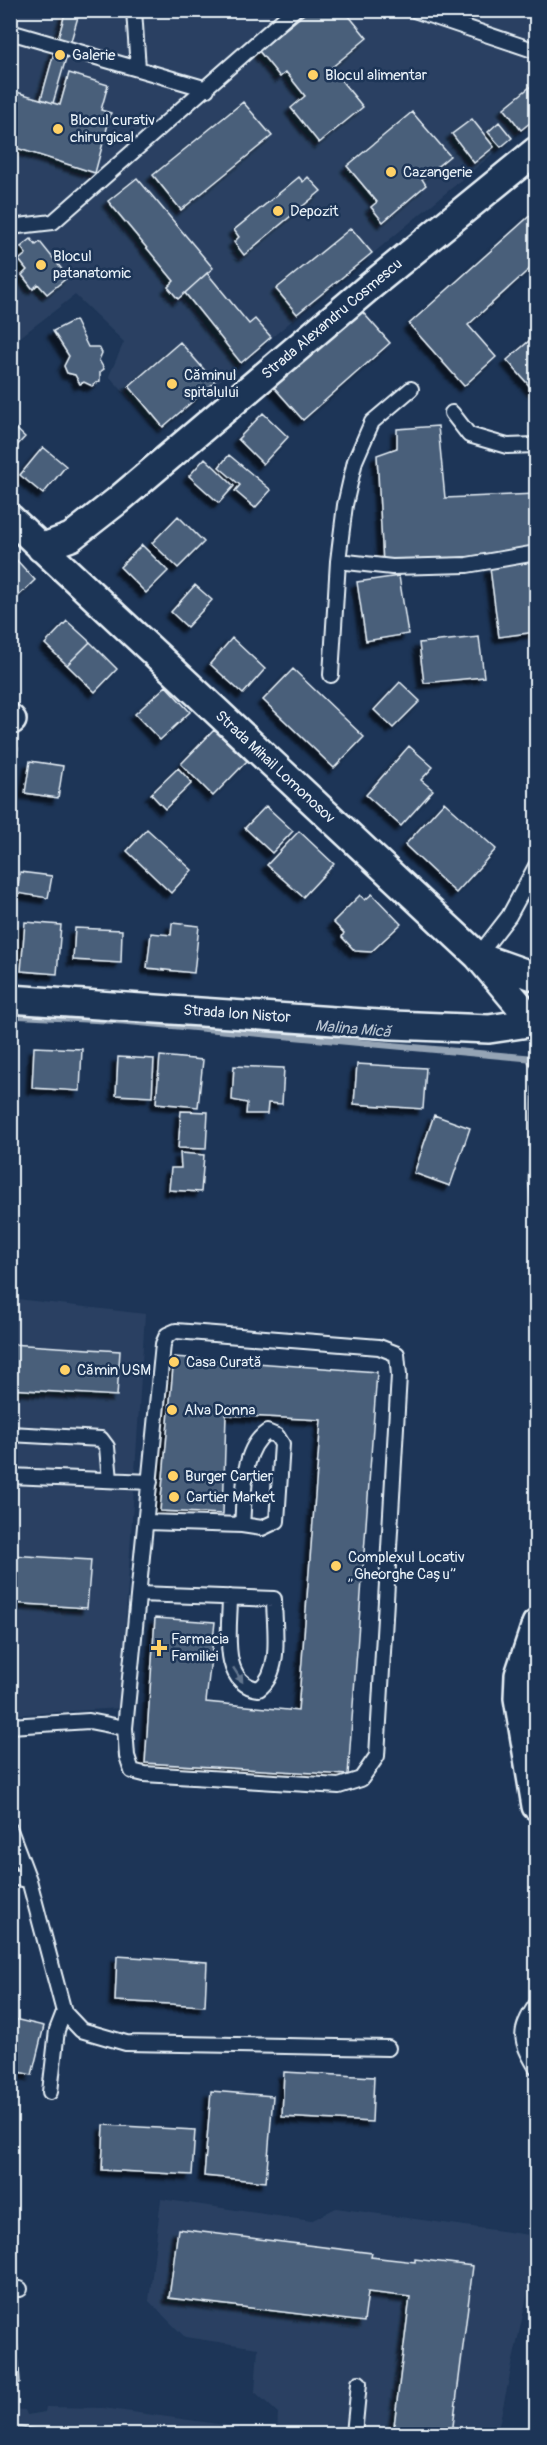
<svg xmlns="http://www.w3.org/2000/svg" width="547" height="2445" viewBox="0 0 547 2445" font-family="Pangolin,sans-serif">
<defs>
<filter id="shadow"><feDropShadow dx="-5.5" dy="5.5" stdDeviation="1.5" flood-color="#0009"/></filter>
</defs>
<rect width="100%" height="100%" fill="#1d3557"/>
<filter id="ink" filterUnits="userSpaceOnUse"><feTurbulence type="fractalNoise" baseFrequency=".0167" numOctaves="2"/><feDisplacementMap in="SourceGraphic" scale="12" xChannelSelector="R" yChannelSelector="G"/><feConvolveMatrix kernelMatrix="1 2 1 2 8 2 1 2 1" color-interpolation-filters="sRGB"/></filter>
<g filter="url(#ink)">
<path fill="#2a4162" d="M11,11H536V118L159,431L109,376L124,342L75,295L11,344Z
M10,1296L17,1299L145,1314L120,1708L11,1715Z
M161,2199L311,2221L336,2208L536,2236V2255L497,2434H277L278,2413L255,2392L258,2348L185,2337L149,2301Z
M46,2407L103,2408L239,2427L238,2434H11V2409L25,2410L27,2415L45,2412Z"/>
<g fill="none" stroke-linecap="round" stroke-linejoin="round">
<path stroke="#95a4b5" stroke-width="7" d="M10,1015L123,1021L529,1058L536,1069L531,1180L536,1220"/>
</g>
<path fill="#495e7a" stroke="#e8f1f8" stroke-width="1.5" filter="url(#shadow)" d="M66,10H80L53,103L41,99Z
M309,10H344L367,38L331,68L363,107L319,143L291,108L305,96L286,72L280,77L259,51Z
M69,73L108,85L101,110L111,113L95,173L10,146V90L60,105Z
M536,82V118L521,130L504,108Z
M243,102L272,136L181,210L153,175Z
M412,112L450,156L422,179L426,185L383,222L371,207L377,202L347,166Z
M472,119L494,147L474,163L452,134Z
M499,122L512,138L501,147L488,132Z
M299,177L303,182L308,177L321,191L244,255L234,242L239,237L234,230Z
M137,178L213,268L178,299L168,287L174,281L108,201Z
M534,212L536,216V263L468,325L496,357L464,386L409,324Z
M351,228L372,253L297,314L276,289Z
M31,239L36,245L40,242L68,277L47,294L38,284L33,289L22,275L27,270L19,260L26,254L21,247Z
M207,273L249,324L255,319L271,337L241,363L185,293Z
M358,307L390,343L303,420L271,384Z
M75,320L88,347H99L102,353L99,360L104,369L100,372V381L92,386L84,382L80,384L75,375L67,373L64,366L69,356L53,331Z
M536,335V388L533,390L507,360Z
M180,342L215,382L163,427L129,386Z
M263,413L288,437L263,464L238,439Z
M10,423L25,437L10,453Z
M438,426L445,498L536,494V552L383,563L377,455L397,448V429Z
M43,447L66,466L43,494L20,475Z
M229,455L271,490L255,508L235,491L240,485L219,467Z
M205,458L234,486L219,503L189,476Z
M178,516L204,542L178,568L152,543Z
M142,545L168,571L146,593L120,567Z
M11,554L35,580L10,604V554Z
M532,562L536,596V632L499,637L490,568Z
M399,576L408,634L366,641L357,582Z
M195,585L212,600L187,627L171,612Z
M67,621L90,642L67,665L45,644Z
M479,637L484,677L424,683L419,643Z
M232,638L265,669L243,694L210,664Z
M90,642L117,669L95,692L67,665Z
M293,669L364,737L334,768L263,700Z
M400,682L420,701L393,728L374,710Z
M166,686L190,712L160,740L135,714Z
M214,730L247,761L213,796L181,764Z
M10,746L18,748L11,779H10Z
M409,746L433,767L421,780L433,790L401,826L366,795Z
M30,761L63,766L58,798L25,793Z
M178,768L192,783L165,809L151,794Z
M444,802L496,849L456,893L405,845Z
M266,806L293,831L272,853L245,828Z
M147,829L192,870L171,893L127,851Z
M299,831L334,864L303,897L267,865Z
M20,872L52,876L48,898L17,893Z
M372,894L401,924L371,952L355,951L342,937L344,933L333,922L360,895L365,900Z
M25,922L61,925L57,974L21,971Z
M172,923L199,926L194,973L147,968L151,933L171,935Z
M75,928L122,930L121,963L73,960Z
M34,1047L82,1049L80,1091L32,1088Z
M160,1056L203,1060L198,1107L156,1103Z
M118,1057L154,1059L152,1097L116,1095Z
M357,1064L426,1068L423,1109L354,1104Z
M234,1066L284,1068L282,1104L268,1103L267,1114H246L247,1103L232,1100Z
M181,1111L208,1112L206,1149L178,1148Z
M434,1115L470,1128L450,1186L414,1173Z
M180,1153L204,1155L201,1192L169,1190L171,1168H181Z
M10,1344L120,1351L117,1396L10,1389Z
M174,1357L377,1372L348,1775L145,1763L155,1618L215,1622L206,1702L298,1711L321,1420L226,1415L223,1514L160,1511Z
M10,1555L91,1560L87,1608L10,1603Z
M117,1956L207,1962L205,2006L115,2001Z
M10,2018L44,2026L32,2075L10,2070Z
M284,2072L374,2077L372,2122L282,2117Z
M211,2091L273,2096L266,2182L204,2176Z
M104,2125L195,2130L192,2175L102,2170Z
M10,2210L17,2233L10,2235Z
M178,2229L372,2253L371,2257L415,2262V2259L473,2266L452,2434H393L410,2297L368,2292L364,2322L169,2298Z
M10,2310H15L20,2383L10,2384Z
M10,2426L53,2431L52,2434H10Z
M53,2431L75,2434H52Z"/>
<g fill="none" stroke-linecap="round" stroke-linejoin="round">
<g stroke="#e8f1f8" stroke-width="18">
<path id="service" d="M134,10L138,69
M414,10L536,51
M10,32L207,89
M10,227L53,222L294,10
M452,413L469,435L507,446L536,445
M338,561L392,567L467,565L536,553
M331,675L338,561L345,505L355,461L372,422L411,389
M478,956L509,916L536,866
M176,1331L379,1347L397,1354L399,1375L377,1756L361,1779L339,1786L144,1774L132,1771L127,1756L125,1728L163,1344L167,1335Z
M10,1434L101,1439L107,1447L110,1480
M10,1476L150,1482
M146,1522L242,1525L262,1528L277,1521L282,1444L277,1436L267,1432C240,1451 245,1495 242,1525
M139,1594L274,1599C274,1626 283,1671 259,1689C219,1684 230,1627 230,1597
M10,1726L89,1721L125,1728
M10,1830L29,1880L64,2012L81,2030L126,2043L388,2048
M10,1877L29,1880
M536,2005C518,2031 520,2040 536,2067
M50,2092L57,2030L64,2012
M10,2289H20
M354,2434L359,2383"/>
</g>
<g stroke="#e8f1f8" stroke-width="32">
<path id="minor" d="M10,518L478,956L536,1025
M41,548L71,537L117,501L368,288L536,151
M10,718L12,720
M482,958L536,977
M10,999L393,1025L489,1029L535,1022
M536,1624L519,1675L518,1698L536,1806"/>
</g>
<use href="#service" stroke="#1d3557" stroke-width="14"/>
<use href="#minor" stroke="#1d3557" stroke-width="27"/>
</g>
<defs><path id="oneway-solid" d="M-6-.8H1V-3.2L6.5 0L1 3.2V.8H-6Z" transform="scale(1.5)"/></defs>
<use fill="#64778f" href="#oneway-solid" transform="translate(238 1675) rotate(57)"/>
</g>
<g fill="#ffd166" stroke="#1d3557" stroke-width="2">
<circle cx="60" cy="55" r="6"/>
<circle cx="313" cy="75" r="6"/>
<circle cx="58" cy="129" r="6"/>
<circle cx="391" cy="172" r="6"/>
<circle cx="278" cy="211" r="6"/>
<circle cx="41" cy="265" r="6"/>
<circle cx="172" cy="384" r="6"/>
<circle cx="174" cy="1362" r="6"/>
<circle cx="65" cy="1370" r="6"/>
<circle cx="172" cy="1410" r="6"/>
<circle cx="173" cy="1476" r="6"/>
<circle cx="174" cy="1497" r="6"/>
<circle cx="336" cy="1566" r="6"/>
<path d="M156 1639h6v6h6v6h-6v6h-6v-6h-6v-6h6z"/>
</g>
<g text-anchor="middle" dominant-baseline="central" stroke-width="5" stroke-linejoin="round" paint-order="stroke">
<g font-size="15" fill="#e8f1f8" stroke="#1d3557" text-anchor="start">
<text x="72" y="55">Galerie</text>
<text x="325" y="75">Blocul alimentar</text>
<text x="70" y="120">Blocul curativ<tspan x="70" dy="17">chirurgical</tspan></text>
<text x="403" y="172">Cazangerie</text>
<text x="290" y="211">Depozit</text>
<text x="53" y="256">Blocul<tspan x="53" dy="17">patanatomic</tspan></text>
<text x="184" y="375">Căminul<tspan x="184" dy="17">spitalului</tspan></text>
<text x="186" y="1362">Casa Curată</text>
<text x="77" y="1370">Cămin USM</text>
<text x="184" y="1410">Alva Donna</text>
<text x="185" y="1476">Burger Cartier</text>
<text x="186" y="1497">Cartier Market</text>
<text x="348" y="1557">Complexul Locativ<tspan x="348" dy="17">„Gheorghe Cașu”</tspan></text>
<text x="171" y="1639">Farmacia<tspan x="171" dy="17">Familiei</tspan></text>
</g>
<g font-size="15" fill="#e8f1f8" stroke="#1d3557">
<text transform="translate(332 319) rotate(-40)">Strada Alexandru Cosmescu</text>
<text transform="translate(275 767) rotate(43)">Strada Mihail Lomonosov</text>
<text transform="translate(237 1014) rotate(4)">Strada Ion Nistor</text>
</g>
<g font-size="16" font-style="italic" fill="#b7c4d1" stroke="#1d3557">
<text transform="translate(353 1029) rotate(5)">Malina Mică</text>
</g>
</g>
<rect width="547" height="2445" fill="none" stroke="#1d3557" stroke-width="36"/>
<rect x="18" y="18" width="511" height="2409" fill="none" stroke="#e8f1f8" stroke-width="2" filter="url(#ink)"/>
</svg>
